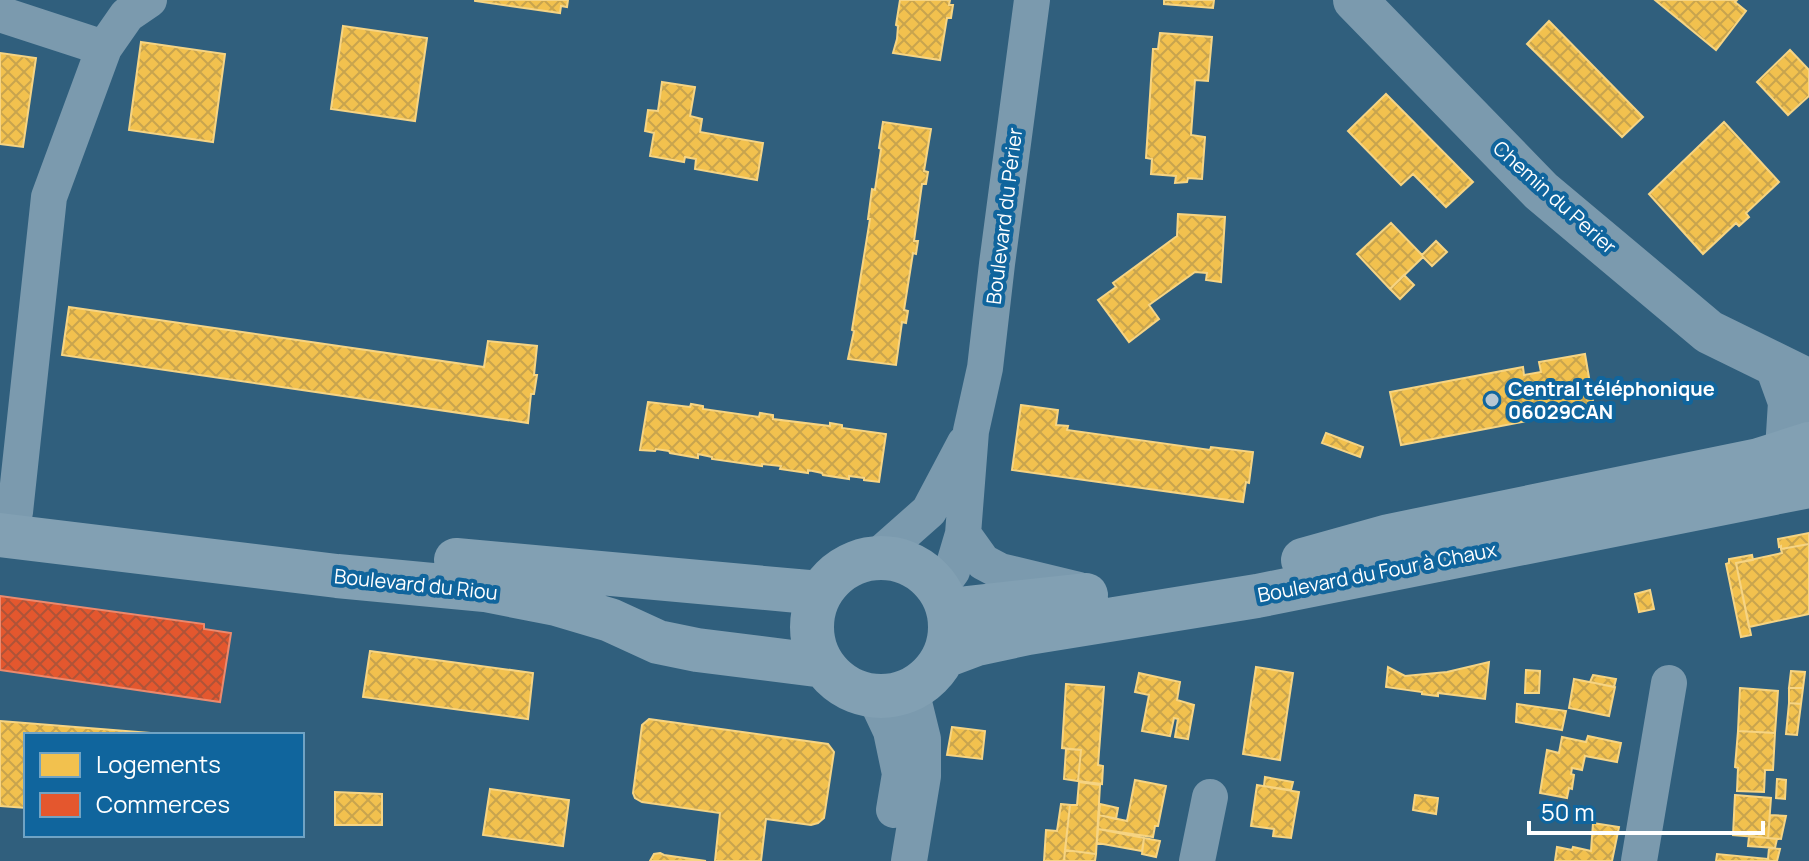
<svg xmlns="http://www.w3.org/2000/svg" width="1809" height="861" viewBox="0 0 1809 861" font-family="Manrope,sans-serif">
<defs>
<pattern id="homes-cross-hatch" width="8" height="8" patternUnits="userSpaceOnUse" patternTransform="scale(2)"><rect width="8" height="8" fill="#f2c14e"/><path d="M0 0l8 8M0 8l8-8" fill="none" stroke="#c8a44e"/></pattern>
<pattern id="shops-cross-hatch" width="8" height="8" patternUnits="userSpaceOnUse" patternTransform="scale(2)"><rect width="8" height="8" fill="#e4572e"/><path d="M0 0l8 8M0 8l8-8" fill="none" stroke="#af5338"/></pattern>
</defs>
<rect width="100%" height="100%" fill="#305f7d"/>
<path fill="url(#homes-cross-hatch)" stroke="#f6d483" stroke-width="2" d="M475,0H568L567,7L561,6L560,13L475,1Z
M900,0H950L949,5H953L951,18H947L940,60L893,53L897,39L898,26L896,25Z
M1164,0H1214L1213,8L1164,4Z
M1655,0H1737L1735,2L1746,11L1716,50Z
M1549,21L1643,117L1622,137L1527,44Z
M343,26L427,38L415,121L331,109Z
M1160,33L1212,37L1208,81L1195,80L1191,135L1205,137L1202,179L1188,178L1187,182L1175,183L1176,176L1151,174L1152,159L1146,158L1153,49H1158Z
M141,42L225,54L213,142L129,130Z
M1790,50L1809,70V96L1788,115L1757,82Z
M0,53L36,58L23,147L0,144Z
M662,82L695,87L690,116L702,119L700,132L763,143L757,180L695,169L696,159L685,157L684,162L650,156L654,133L645,131L648,110L658,111Z
M1386,94L1473,182L1446,207L1413,174L1401,185L1348,131Z
M883,122L931,129L924,171L928,172L926,184H922L914,241H918L916,254L913,253L904,310L908,311L906,323L902,322L896,365L848,359L854,331L852,330L870,219H868L872,189L875,190L881,149L879,148Z
M1724,122L1779,182L1746,213L1749,217L1739,226L1736,223L1703,254L1649,194Z
M1178,214L1225,217L1221,282L1206,280L1207,273L1195,272L1149,305L1159,319L1129,342L1098,300L1116,287L1113,283L1177,236Z
M1391,223L1422,255L1436,241L1447,252L1432,266L1423,257L1390,289L1357,254Z
M1404,275L1414,285L1400,299L1390,289Z
M69,307L484,367L488,341L537,346L534,375H537L534,394H531L528,423L62,355Z
M1585,354L1594,407L1548,415L1532,418V420L1401,445L1390,392L1523,367L1524,375L1541,372L1539,362Z
M648,402L690,407L691,404L703,406V409L759,417L760,413L773,415V419L830,426V423L842,425V428L886,434L879,482L864,480V478L849,476V479L823,475L822,473L808,470V473L780,469L781,466L762,464V466L712,459V457L698,454V458L670,453L669,451L656,449L655,451L640,450Z
M1021,405L1058,410L1056,425L1068,426L1067,430L1210,450L1211,447L1253,452L1249,483L1246,482L1243,502L1012,470Z
M1326,433L1363,447L1360,457L1322,443Z
M1809,533V544L1781,549V546L1779,547L1778,539Z
M1809,544V614L1749,627L1736,563L1782,553L1781,549Z
M1752,555L1753,560L1736,563L1751,635L1741,637L1726,564L1729,563V559Z
M1650,590L1654,609L1639,612L1635,594Z
M370,651L533,673L528,719L363,697Z
M1489,662L1485,699L1438,693V696L1422,694V692L1386,687L1388,667L1405,676L1447,672Z
M1256,667L1293,673L1280,760L1243,754Z
M1526,670L1540,671L1539,693H1525Z
M1791,671L1805,672L1803,688H1789Z
M1139,673L1180,682L1177,700L1194,705L1188,739L1175,737L1178,719L1174,718L1170,736L1142,731L1149,695L1135,692Z
M1593,675L1616,679L1614,687L1590,682Z
M1574,679L1615,687L1609,716L1569,708Z
M1066,684L1104,687L1098,765L1103,766L1102,784L1078,781L1081,750L1062,748Z
M1740,688L1778,691L1775,733L1738,731Z
M1789,688H1803L1801,704L1789,703Z
M1789,703L1801,704L1797,735L1786,734Z
M1517,704L1566,711L1562,730L1516,722Z
M649,719L828,744L834,752L824,818L818,823L811,825L766,819L761,861H715L720,813L642,802L635,798L633,793L642,725Z
M0,721L176,735H26V808L0,806Z
M952,727L985,731L982,759L947,755Z
M1738,731L1775,733L1773,770H1765L1764,792L1737,791L1738,768L1735,767Z
M1588,736L1621,743L1617,762L1585,756L1582,770L1572,768L1571,774L1574,775L1572,789L1569,788L1567,798L1540,793L1547,750L1559,753L1562,737L1586,742Z
M1066,749L1081,750L1078,781L1064,779Z
M1265,777L1293,782L1291,790L1264,786Z
M1777,779L1786,780L1785,799L1776,798Z
M1135,780L1166,786L1158,826H1155L1153,837L1098,829L1099,815L1127,821Z
M1079,782L1100,785L1096,854L1065,850L1070,805H1077Z
M1257,785L1299,792L1291,838L1273,836L1274,829L1251,826Z
M490,789L569,800L563,846L483,835Z
M335,792L382,794V825H335Z
M1415,795L1438,798L1436,814L1413,810Z
M1735,795L1771,798L1768,838L1733,835Z
M1061,804L1070,805L1064,861H1044L1046,830L1057,831Z
M1100,804L1118,808L1116,819L1099,815Z
M1770,815L1786,816L1781,839L1768,838Z
M1593,823L1619,827L1612,861H1555L1557,847L1572,850L1573,847L1591,851Z
M1098,829L1144,838L1142,851L1097,843Z
M1749,836L1777,839L1775,848L1748,846Z
M1144,838L1160,841L1156,857L1142,854Z
M1769,848L1780,849L1777,861H1716L1717,854L1768,859Z
M1065,850L1096,854L1095,861H1064Z
M660,853L664,855L706,861H650L654,854Z"/>
<path fill="url(#shops-cross-hatch)" stroke="#ec896d" stroke-width="2" d="M0,596L204,624V629L231,633L220,702L0,670Z"/>
<g fill="none" stroke-linecap="round" stroke-linejoin="round">
<path stroke="#7b9aae" stroke-width="36" d="M0,14L104,48
M15,512L49,197L104,48L127,15L149,0
M963,534L983,562L1000,571L1079,590
M877,557L929,511L965,443
M939,589L952,571L963,534L971,431L985,368L997,264L1032,0
M875,697L891,731L900,774L894,810
M909,861L923,776V739L911,690
M1197,861L1210,797
M1639,861L1669,683"/>
<path stroke="#7b9aae" stroke-width="44" d="M1355,0L1541,191L1709,332L1809,381
M1777,366L1790,402L1787,450"/>
<path stroke="#82a0b3" stroke-width="44" d="M0,535L337,576L485,590L556,604L610,620L658,642L697,650L824,666
M812 627a69 69 0 1 1 138 0a69 69 0 1 1-138 0Z
M456,560L820,593
M1303,560L1389,536L1759,460L1809,444
M949,610L1086,595
M945,656L977,644L1028,633L1257,596L1809,486"/>
</g>
<circle fill="#b7c7d2" stroke="#10659d" stroke-width="3" cx="1492" cy="400" r="8"/>
<g text-anchor="middle" dominant-baseline="central" stroke-width="8" stroke-linejoin="round" paint-order="stroke">
<g font-size="20" fill="#fff" stroke="#10659d">
<text transform="translate(1555 197) rotate(42)">Chemin du Perier</text>
<text transform="translate(1004 216) rotate(-83)">Boulevard du Périer</text>
<text transform="translate(1377 572) rotate(-11)">Boulevard du Four à Chaux</text>
<text transform="translate(416 584) rotate(6)">Boulevard du Riou</text>
</g>
<g font-size="20" font-weight="bold" fill="#fff" stroke="#10659d" text-anchor="start">
<text x="1508" y="388">Central téléphonique<tspan x="1508" dy="23">06029CAN</tspan></text>
</g>
</g>
<rect x="24" y="733" width="280" height="104" fill="#10659d" stroke="#70a3c4" stroke-width="2"/>
<rect x="40" y="753" width="40" height="24" fill="#f2c14e" stroke="#70a3c4" stroke-width="2"/>
<text x="96" y="773" font-size="24" fill="#ffffff">Logements</text>
<rect x="40" y="793" width="40" height="24" fill="#e4572e" stroke="#70a3c4" stroke-width="2"/>
<text x="96" y="813" font-size="24" fill="#ffffff">Commerces</text>
<path d="M1529 821v12h234v-12" fill="none" stroke="#ffffff" stroke-width="4"/>
<text x="1541" y="821" font-size="24" fill="#ffffff" stroke="#10659d" stroke-width="6" paint-order="stroke">50 m</text>
</svg>
